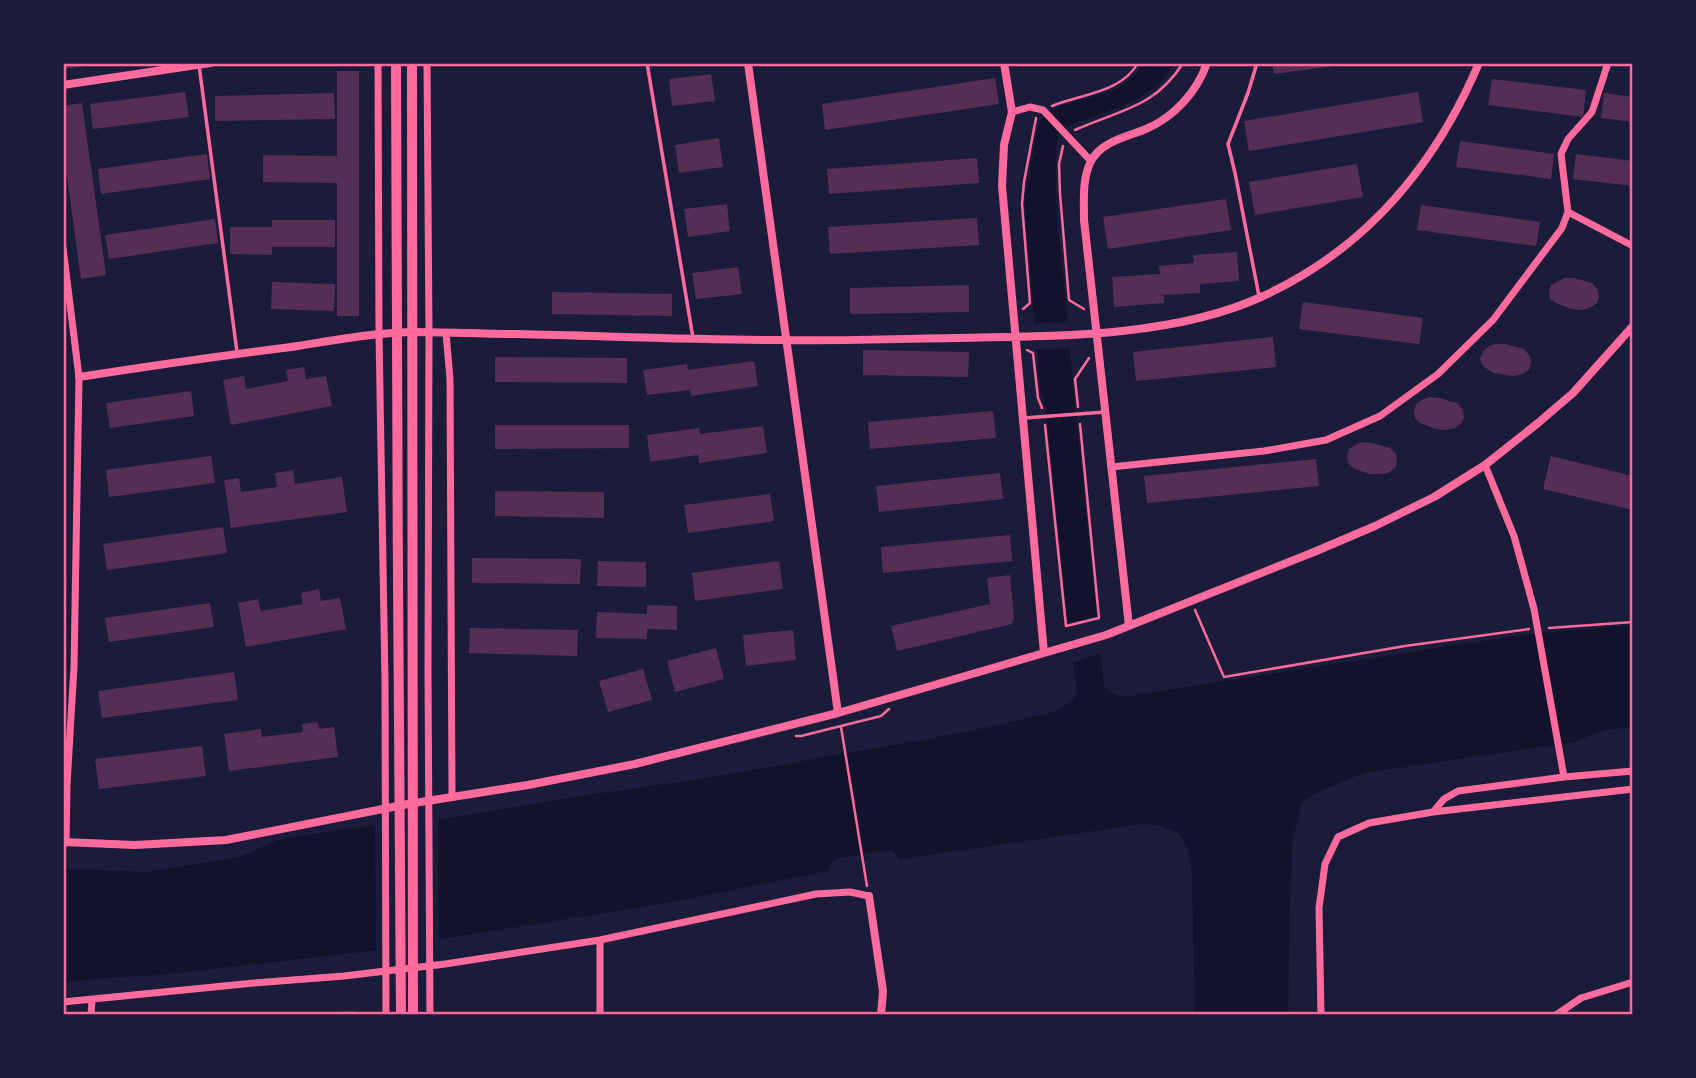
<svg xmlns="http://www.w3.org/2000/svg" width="1696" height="1078" viewBox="0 0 1696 1078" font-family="'Golos Text',sans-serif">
<rect width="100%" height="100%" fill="#1b1b3a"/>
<path fill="#12122b" d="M1142,63H1176L1157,86L1139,98L1120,107L1072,124L1058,134C1051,190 1061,248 1066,304C1076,432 1092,559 1104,687L1113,694L1123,697L1514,636L1633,625V727L1605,730L1574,742L1365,773C1342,781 1322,789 1302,802L1293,838L1290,897L1288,1015H1195L1192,873C1187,836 1181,827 1143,824L899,859L892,850L834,859L828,871L682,900L370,951L159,975L102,978L71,982H63V869L146,872L240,857L278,840L403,820L445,819L581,796L707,778L966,732L1054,712L1073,701L1077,692L1067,616L1046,408L1041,394L1026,223L1025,198L1039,121L1053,109L1115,90L1129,80L1138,71Z"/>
<path fill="#1b1b3a" d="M1071,321L1073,348L1034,350L1031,324Z
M1100,615L1104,652L1070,664L1065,624Z
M403,816H438L439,943L376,954L375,821Z"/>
<path fill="#542f53" d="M63,63H94V65L63,69Z
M1272,63H1341L1342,65L1274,74Z
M337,71H359V316H337V183L263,182V155L337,156Z
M711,74L715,101L672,106L669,79Z
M995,78L999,104L825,130L822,104Z
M1492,79L1586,90L1583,117L1488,105Z
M185,92L189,117L93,129L90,104Z
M1418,92L1423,122L1249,151L1244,121Z
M334,93L335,119L215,121V96Z
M1604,93L1633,97V122L1601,118Z
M82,103L106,275L81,279L63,148V106Z
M719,138L723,167L679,173L675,145Z
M1460,141L1554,154L1551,179L1456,167Z
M207,154L210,179L101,194L98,169Z
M1576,154L1633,161V186L1573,179Z
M977,158L979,183L829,194L827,169Z
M1357,164L1363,197L1255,215L1249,182Z
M1226,199L1231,230L1108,249L1103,217Z
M727,204L730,231L688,237L684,209Z
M1421,205L1540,222L1536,246L1417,230Z
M977,218L979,245L830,254L828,227Z
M215,219L218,243L109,259L105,235Z
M272,220H335V247H272V255L230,254V227H272Z
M1237,252L1239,281L1200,284V293L1164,295V303L1114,307L1112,277L1160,274L1159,266L1194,263L1193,255Z
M738,267L742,294L696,299L692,273Z
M1564,278H1574L1592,283L1598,290L1599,297L1597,303L1590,308L1581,310L1571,309L1556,303L1550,299L1549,292L1551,285Z
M272,282L335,284L334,311L271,309Z
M969,285V312L850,314V288Z
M552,292L672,294V316L552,314Z
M1303,302L1423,318L1419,344L1299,329Z
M1273,337L1276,367L1136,381L1133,352Z
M1496,344H1506L1524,349L1530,356L1531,363L1529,370L1522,374L1513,376L1494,373L1487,369L1482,364L1480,358L1483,351L1489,346Z
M863,350L969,352L968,377L863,375Z
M495,357L627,358V383L495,382Z
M754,361L758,386L691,396L690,390L647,395L643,370L687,364L688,370Z
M304,367L306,379L326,376L332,406L231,425L223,380L244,376L246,389L288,381L286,370Z
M191,391L194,416L110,428L106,403Z
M1429,397L1439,398L1457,403L1463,410L1464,417L1462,423L1455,428L1446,430L1436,429L1420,423L1415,418L1414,412L1416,404L1422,400Z
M993,411L996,438L870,449L868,422Z
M495,425H629V448L495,449Z
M763,426L767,453L699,463L698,455L650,462L647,435L699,428L700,434Z
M1362,442L1372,443L1390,448L1396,454L1397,462L1395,468L1388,473L1379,474H1369L1353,468L1348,463L1347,457L1349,449L1355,445Z
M211,456L215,483L109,497L106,470Z
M1551,456L1633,476V510L1543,489Z
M1316,459L1319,486L1147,503L1144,476Z
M293,470L295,484L342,477L347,512L231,528L224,480L239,478L241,492L277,487L275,473Z
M1000,473L1003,499L879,512L876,486Z
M495,491L604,492V518L495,516Z
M770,494L774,521L688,533L684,505Z
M223,527L227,553L107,570L103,544Z
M1010,535L1012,561L883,573L881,547Z
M472,558L581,559L580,584L472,583Z
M598,561L646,562V587L597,586Z
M779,561L783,589L695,601L692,573Z
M1010,575L1014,617L1012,624L897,651L891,626L990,604L987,578Z
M319,589L321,601L340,598L346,629L246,647L238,603L258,599L261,611L303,604L301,593Z
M210,603L214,627L109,642L105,618Z
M647,605L677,606V630L647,629V639L596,638L597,612L647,614Z
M470,628L578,630L577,656L469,653Z
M793,630L796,660L746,666L743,635Z
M716,648L724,679L675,692L667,661Z
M643,669L652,700L608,712L599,681Z
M234,672L238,700L102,718L98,691Z
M318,722L319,729L334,727L338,757L229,771L224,734L261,729L262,737L303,732L302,724Z
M202,746L206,776L99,789L95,759Z
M355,1011V1015H316V1013Z"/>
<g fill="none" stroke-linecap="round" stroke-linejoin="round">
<path stroke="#ff6b9d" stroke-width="2.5" d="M1052,106C1081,94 1121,93 1138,63
M1075,130C1119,110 1155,108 1183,63
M1063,146L1059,164L1060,194L1069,300L1084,309
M1023,309L1030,303L1022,204L1024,182L1036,118
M1027,350L1033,353L1038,398L1042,408
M1078,407L1075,379L1089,358
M1045,425L1066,626L1099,618L1080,424
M1195,610L1224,677L1405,646L1529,629
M1549,628L1633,622
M841,727L867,886
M796,736H801L881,716L889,709"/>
<path stroke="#ff6b9d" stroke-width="3.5" d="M647,63L693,338
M1257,63L1248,93L1228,144L1235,173L1259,296
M199,65L237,352
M1024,418L1105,412"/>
<path stroke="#ff6b9d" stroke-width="7" d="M378,63L379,334L385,681L386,1015
M427,63L429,332L428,673L430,1015
M1012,112L1030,107L1043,110L1091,161
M1568,212L1633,246
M63,248L79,377L74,667L67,785L66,843
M446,333L450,379L452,797
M1485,465L1514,536L1534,609L1564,777
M1111,467L1264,451L1326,440L1380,416L1438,374L1493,320L1562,228L1568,212L1561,154L1568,139L1592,112L1608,63
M1433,812L1444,799L1458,791L1564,777L1633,771
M600,940V1015
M63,1002L254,983L344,976L445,964L600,940L816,894L850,892L869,896
M91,1015L92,1000
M1321,1015L1319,908L1325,864L1338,837L1369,823L1433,812L1633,789
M1556,1015L1581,998L1633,982"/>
<path stroke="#ff6b9d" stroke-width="8" d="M748,63L838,713
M1004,63L1012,112L1004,145L1002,186L1044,653
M63,85L210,63
M79,377C150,366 220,356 291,347C331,341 371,333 412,332C447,332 483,334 518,334C607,336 696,340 785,340C841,341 897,339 953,338C1051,336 1171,338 1261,297C1365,250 1435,166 1479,63
M1129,626L1084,220C1084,201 1082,178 1091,161C1102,141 1127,137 1146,129C1174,117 1197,92 1207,63
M63,842L135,845L226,840L408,804L528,785L635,764L838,713L1106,635L1314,552L1375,526L1434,497L1485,465L1538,423L1573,393L1633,326
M869,896L883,991L881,1015"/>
<path stroke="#ff6b9d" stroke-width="10" d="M396,63C395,380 400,698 401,1015
M412,63L413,1015"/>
</g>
<rect width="1696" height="1078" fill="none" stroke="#1b1b3a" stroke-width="130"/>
<rect x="65" y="65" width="1566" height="948" fill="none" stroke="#ff6b9d" stroke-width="2.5"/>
</svg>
